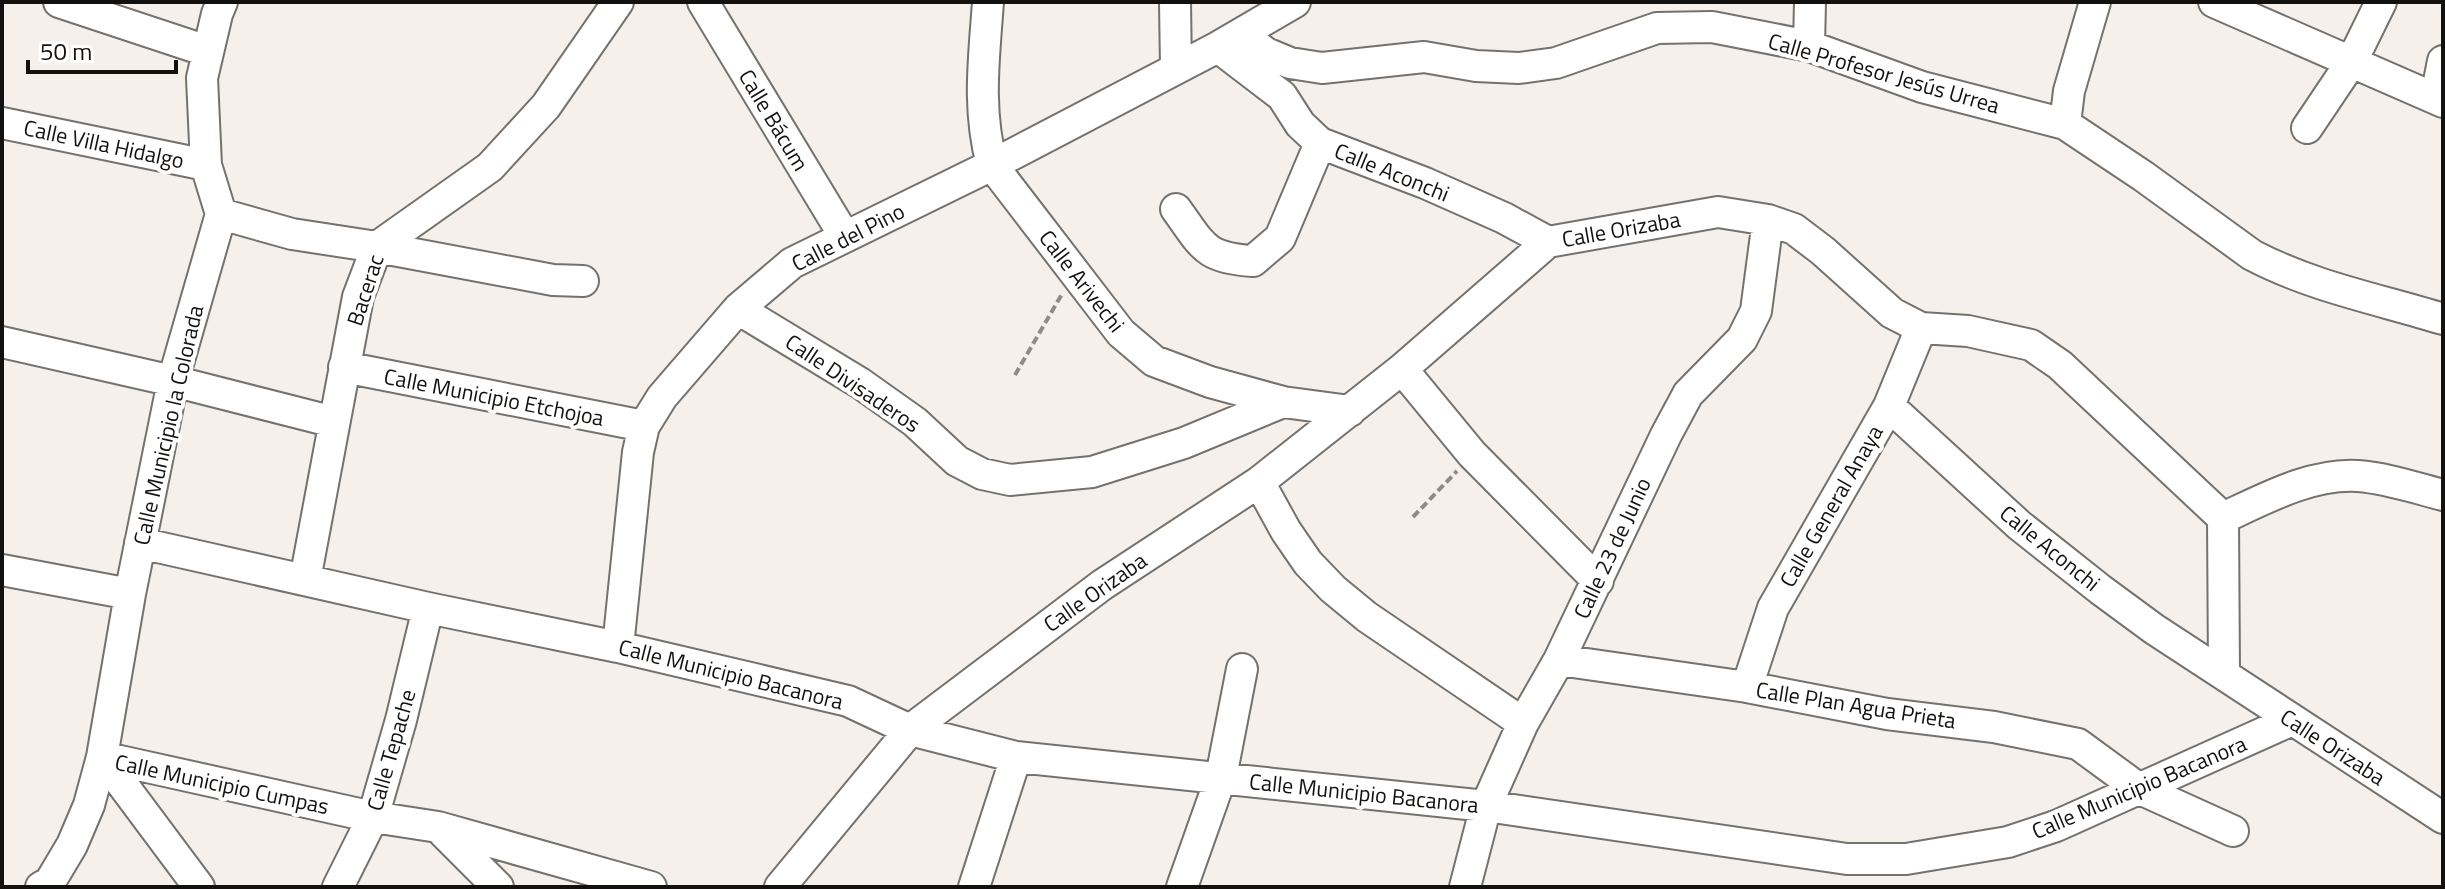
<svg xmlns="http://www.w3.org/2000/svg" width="2445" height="889" viewBox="0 0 2445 889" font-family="'Titillium Web',sans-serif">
<rect width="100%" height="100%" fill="#f6f0ec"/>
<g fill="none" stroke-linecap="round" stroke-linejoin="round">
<g stroke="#75716d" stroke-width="34">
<path id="minor" d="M59,2L207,51
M703,2L845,237
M988,2C984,59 977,108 992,165L1121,333L1154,361L1210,382L1283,402L1350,411
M1175,2L1176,69
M2214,2L2443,102
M1240,34L1266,53L1290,63L1322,68L1424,57L1476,66L1519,68L1556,63L1657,28L1712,27L1809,46L1922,87L2065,124L2143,176L2252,255C2313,287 2378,299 2443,319
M1809,46L1810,2
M1218,47L1282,96L1300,124L1320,143L1425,183L1504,218L1548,242
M2436,97L2443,61
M2,123L206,165
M2065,124L2069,91L2095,2
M2307,128L2352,61L2381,2
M1176,209C1203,246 1204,258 1253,261L1280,238L1320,143
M221,214L292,234L377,247L553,280L583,281
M738,309L860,383L915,422L957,461L982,474L1010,480L1092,472L1184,443L1283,402
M2,342L173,381L334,422
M344,367L644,426
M1402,369L1472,454L1598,581
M1889,406L2019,525L2101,590L2154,629L2443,818
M1259,482L1286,531L1308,563L1333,589L1367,617L1523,723
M2223,518L2224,673
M140,543L428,608L618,647L848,701L910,730L1016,757L1486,806L1847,859H1906L2008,842L2056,826L2292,720
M2,570L130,594
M305,580L358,297L377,247L490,167L546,106L618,2
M618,647L638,452L644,426L662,397L738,309L792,263L992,165L1218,47L1295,2
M1559,660L1747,687L1887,714L1994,727L2078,744L2138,788L2233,831
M1747,687L1773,608L1889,406L1921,328
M102,757L373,817L438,827L651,887
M102,757L199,887
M440,829L498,887
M41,887L50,882L72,845L89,805L102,757L130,594L173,381L221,214L206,165L202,78L217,14L222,2
M338,887L373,817L401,720L428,608
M780,887L910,730L1102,585L1259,482L1402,369L1548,242L1718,212L1768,220L1794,229L1823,251L1892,313L1921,328L1968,331L2031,345L2060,365L2223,518C2264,499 2311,473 2358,476C2386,478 2416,488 2443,495
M974,887L1016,757
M1182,887L1221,777L1242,669
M1465,887L1486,806L1523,723L1559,660L1666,435L1688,394L1742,339L1756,311L1768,220"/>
</g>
<path stroke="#8f8b88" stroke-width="4" stroke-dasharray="8 4" stroke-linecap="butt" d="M1015,375L1062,294
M1413,517L1457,471"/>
<use href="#minor" stroke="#fff" stroke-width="30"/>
</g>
<g text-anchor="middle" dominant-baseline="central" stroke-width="8" stroke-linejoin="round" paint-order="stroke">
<g font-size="22" fill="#131110" stroke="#fff">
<text transform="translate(1884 73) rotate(16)">Calle Profesor Jesús Urrea</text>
<text transform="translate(774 120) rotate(59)">Calle Bácum</text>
<text transform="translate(104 144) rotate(12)">Calle Villa Hidalgo</text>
<text transform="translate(1392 172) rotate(22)">Calle Aconchi</text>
<text transform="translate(1621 229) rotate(-10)">Calle Orizaba</text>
<text transform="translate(848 237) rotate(-27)">Calle del Pino</text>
<text transform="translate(1082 281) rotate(52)">Calle Arivechi</text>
<text transform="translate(365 290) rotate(-72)">Bacerac</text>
<text transform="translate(853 383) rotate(34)">Calle Divisaderos</text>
<text transform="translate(494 397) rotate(11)">Calle Municipio Etchojoa</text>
<text transform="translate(168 425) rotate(-77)">Calle Municipio la Colorada</text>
<text transform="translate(1831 506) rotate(-60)">Calle General Anaya</text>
<text transform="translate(1612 548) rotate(-65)">Calle 23 de Junio</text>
<text transform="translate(2050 548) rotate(39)">Calle Aconchi</text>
<text transform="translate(1095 592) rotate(-35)">Calle Orizaba</text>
<text transform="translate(731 674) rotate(14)">Calle Municipio Bacanora</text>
<text transform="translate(1856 705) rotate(9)">Calle Plan Agua Prieta</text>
<text transform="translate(2333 747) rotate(33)">Calle Orizaba</text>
<text transform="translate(391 750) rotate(-74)">Calle Tepache</text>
<text transform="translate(222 784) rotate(12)">Calle Municipio Cumpas</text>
<text transform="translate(2139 787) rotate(-23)">Calle Municipio Bacanora</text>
<text transform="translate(1364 793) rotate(6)">Calle Municipio Bacanora</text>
</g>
</g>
<rect width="2445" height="889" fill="none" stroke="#131110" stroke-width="8"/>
<path d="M28 60v12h148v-12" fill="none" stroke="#131110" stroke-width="4"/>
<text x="40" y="60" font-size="24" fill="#131110" stroke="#ffffff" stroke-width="6" paint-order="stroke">50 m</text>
</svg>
